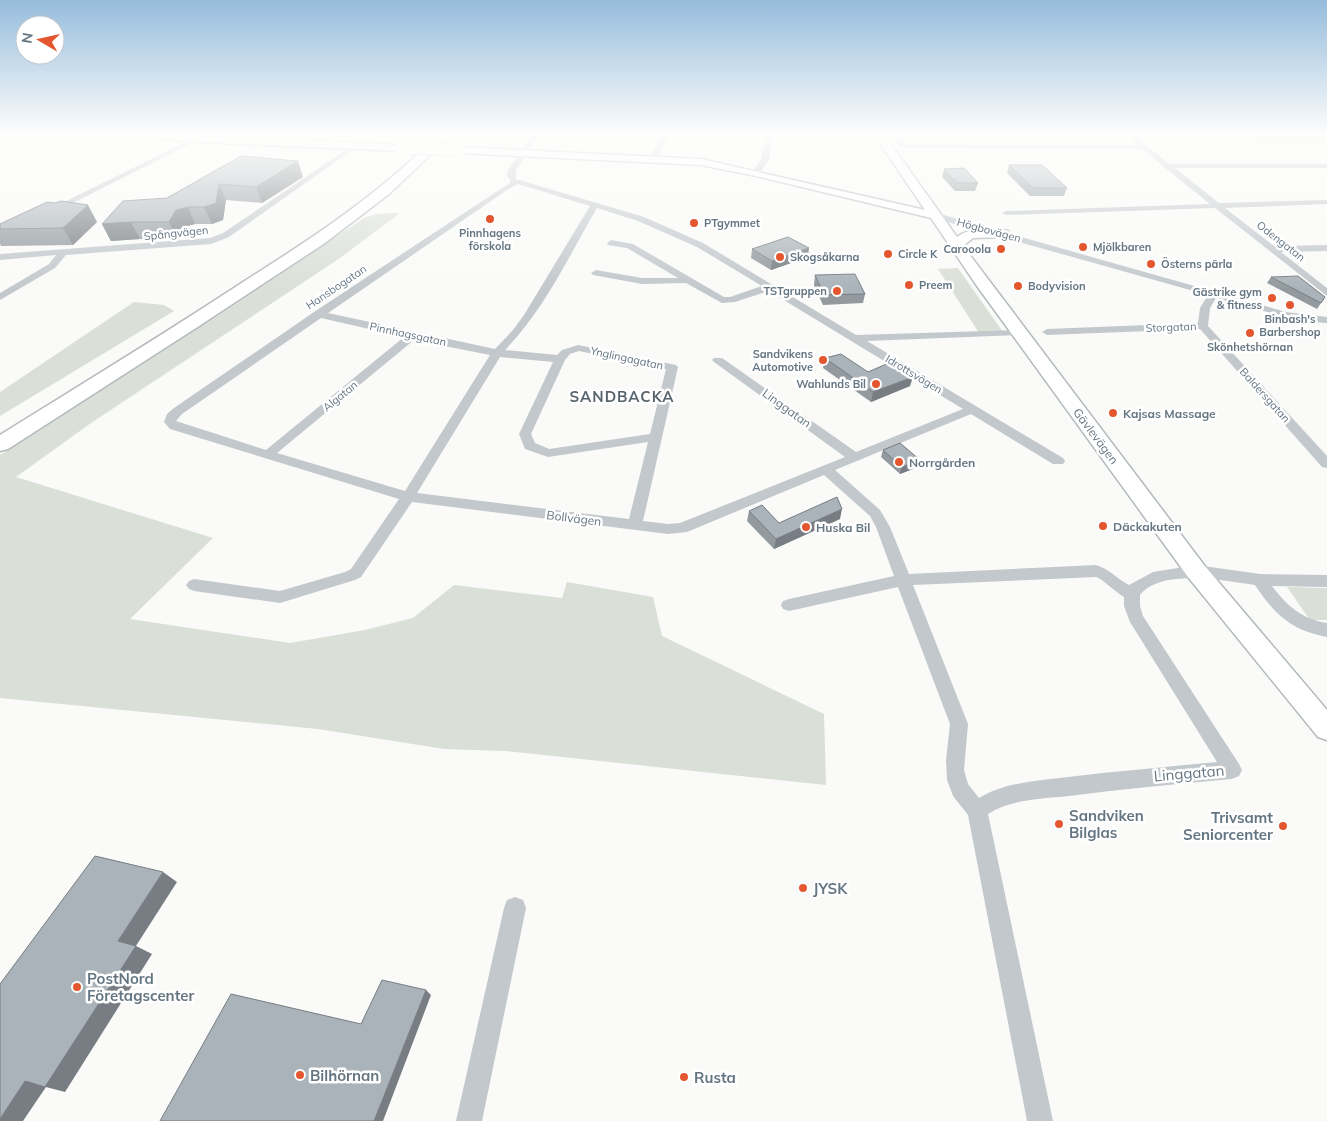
<svg xmlns="http://www.w3.org/2000/svg" width="1327" height="1121" viewBox="0 0 1327 1121" font-family="Mulish,sans-serif">
<rect width="100%" height="100%" fill="#fafaf8"/>
<path fill="#dadfd7" d="M1180,133H1327V143L1273,144L1188,137Z
M400,213L340,258L91,423L16,477L213,538L130,619L290,643L365,630L413,618L454,585L562,598L567,582L653,597L662,636L824,714L826,785L506,751L444,749L318,729L0,698V455L231,307L364,218L376,214Z
M958,268L1003,332L979,333L938,269Z
M134,302L164,305L174,311L0,416V392Z
M1287,587L1327,588V620H1310Z"/>
<g fill="none" stroke-linecap="round" stroke-linejoin="round">
<g stroke="#b3babf" stroke-width="3">
<path id="secondary" d="M128,133H168L400,145L405,148L400,151L196,142L133,136Z
M873,133H883L957,237C969,227 993,228 1008,231L1010,234L1008,237L973,238L963,246L1204,565L1327,710V740L1318,737L1188,577L977,286L931,218L756,176L701,165L459,153L454,150L459,147L701,159L925,210Z"/>
</g>
<g stroke="#b4b9bd" stroke-width="3">
<path id="trunk" d="M439,133H451L440,145H432L430,143Z
M424,151L430,155L389,194L325,243L196,328L8,449L0,451V435C80,385 161,336 240,284C303,244 365,204 420,152Z"/>
</g>
<path fill="#c3c8cc" fill-rule="evenodd" d="M10,133H20L0,142V138Z
M306,133H314L298,144H294V142Z
M533,133H540L516,170V179L644,217L703,243L856,335L1022,330L1023,332L1018,335L867,341L1063,458L1065,461L1063,464H1053L971,414L835,470L880,510L890,527L909,574L1096,565C1111,570 1116,578 1129,585L1153,572L1196,565L1260,574L1327,575V587L1272,586C1287,606 1302,619 1327,623V637C1291,630 1275,615 1255,585C1225,581 1162,568 1140,595V606L1143,616L1239,764L1242,770L1239,776L1232,779C1177,784 1123,789 1069,796C1041,799 1011,799 988,814L1053,1121H1027L968,815L953,796L947,780L946,760L950,724L898,587L789,611L783,609L781,605L783,601L789,599L894,576L876,527L870,516L824,475L687,532L668,534L412,502L361,577L355,580L280,603L194,591L189,589L186,585L189,581L194,579L280,591L345,572L351,569L399,499L170,429L164,422L167,414L174,408L314,312L511,182L507,175L508,170ZM518,184L590,206L524,315L513,330L495,349L328,313L507,190ZM597,208L638,221L697,247L762,286L730,297H724L633,244L611,240L607,243L608,245L627,248L678,278H642L596,270L591,273L593,275L642,284L686,283L722,303L735,302L769,291L963,409L856,452L722,358H714L712,360L714,362L845,457L680,523L668,524L643,521L678,367L676,365L578,345L562,350L557,355L505,350C544,310 569,256 597,208ZM321,318L404,337L266,450L176,421L182,414ZM414,340L490,355L405,491L277,453ZM579,351L666,369L650,434L549,449L535,443L531,434L565,360L570,354ZM500,357L553,362L519,434L525,449L548,457L648,442L629,519L417,493ZM1096,577C1103,579 1115,592 1124,597V606L1130,622L1217,762C1167,767 1117,771 1068,777C1038,781 1005,782 979,798L968,784L964,770L968,724L913,585Z
M662,133H669L658,159L651,161L650,159Z
M767,133H773L769,159L759,175H753L752,173L761,159Z
M890,133H897L903,143L907,144L1137,145L1123,133H1131L1169,164H1327V168H1175L1219,203L1327,200V204L1225,208L1274,246L1327,245V251L1281,252L1327,288V296L1215,208L1006,215L1002,213L1006,211L1210,204L1142,149L907,148L899,146Z
M196,137L199,139L198,140L53,213L46,211Z
M356,143L358,144V146L229,237L211,244L66,255L55,268L0,300V293L49,264L56,255L0,260V254L210,238L223,233Z
M933,212L1286,312L1327,317V323L1300,321L1216,298L1210,308L1208,326L1327,456V468L1322,467L1200,329L1047,335L1042,332L1047,329L1198,323L1200,308L1208,295L930,217L929,215Z
M515,897L523,900L526,908L482,1121H456L504,908L507,900Z"/>
<use href="#secondary" fill="#fff" fill-rule="evenodd"/>
<use href="#trunk" fill="#fff" fill-rule="evenodd"/>
<g stroke="#b3babf" stroke-width="12" stroke-linecap="butt">
<path id="secondary-bridge" d="M400,148L459,150"/>
</g>
<use href="#secondary-bridge" stroke="#fff" stroke-width="11"/>
</g>
<path fill="#929a9f" d="M241,156L303,177L262,203L226,200L223,220L212,224H195L184,227L177,239H140L111,241L102,224L167,198Z
M1009,165L1067,188L1064,196H1030L1007,173Z
M944,169L978,183L975,191H955L942,177Z
M97,222L73,245L1,246L0,244V224Z
M752,249L808,257L771,270L751,258Z
M815,275L865,294L863,303L823,305L814,285Z
M1271,277L1325,297L1317,309L1267,283Z
M825,358L868,372L910,386L871,402L823,368Z
M883,450L920,460L918,467L900,474L881,457Z
M749,511L779,523L840,519L774,549L747,521Z"/>
<path fill="#777d82" d="M298,161L303,177L262,203L256,187Z
M219,184L226,200L223,220L212,224L204,207Z
M88,205L97,222L73,245L63,228Z
M188,207L195,224L184,227L177,239L169,222L176,210Z
M131,222L140,239L111,241L102,224Z
M809,248L808,257L771,270L772,261Z
M913,377L910,386L871,402L873,392Z
M920,460L918,467L900,474L902,467Z
M842,509L840,519L774,549L776,539Z
M163,872L177,882L134,949L118,941Z
M136,946L152,954L65,1092L46,1087L23,1121H0V1119L25,1081Z
M426,990L431,995L383,1121H374Z"/>
<path fill="#aab3b9" stroke="#777d82" d="M241,156L298,161L256,187L219,184L216,203L204,207H188L176,210L169,222H131L102,224L123,201L167,198Z
M1009,165H1042L1067,188H1033Z
M964,168L978,183H957L944,169Z
M61,201L88,205L63,228L0,229V224L47,202L55,203Z
M788,237L809,248L772,261L752,249Z
M855,274L865,294L824,295L815,275Z
M1298,276L1325,297L1321,303L1271,277Z
M841,354L868,372L891,362L913,377L873,392L825,358Z
M900,443L920,460L902,467L883,450Z
M837,497L842,509L776,539L749,511L762,505L779,523Z
M95,856L163,872L118,941L136,946L45,1087L25,1081L0,1119V984Z
M382,980L426,990L374,1121H160L231,994L361,1024Z"/>
<linearGradient id="sky" x2="0" y2="1"><stop stop-color="#96bcdc"/><stop offset="0.46" stop-color="#fdfdfc"/><stop offset="1" stop-color="#fdfdfc" stop-opacity="0"/></linearGradient>
<rect width="1327" height="290" fill="url(#sky)"/>
<g fill="#e4572e" stroke="#fff" stroke-width="2">
<circle cx="490" cy="219" r="5"/>
<circle cx="694" cy="223" r="5"/>
<circle cx="1083" cy="247" r="5"/>
<circle cx="1001" cy="249" r="5"/>
<circle cx="888" cy="254" r="5"/>
<circle cx="780" cy="257" r="5"/>
<circle cx="1151" cy="264" r="5"/>
<circle cx="909" cy="285" r="5"/>
<circle cx="1018" cy="286" r="5"/>
<circle cx="837" cy="291" r="5"/>
<circle cx="1272" cy="298" r="5"/>
<circle cx="1290" cy="305" r="5"/>
<circle cx="1250" cy="333" r="5"/>
<circle cx="823" cy="360" r="5"/>
<circle cx="876" cy="384" r="5"/>
<circle cx="1113" cy="413" r="5"/>
<circle cx="899" cy="462" r="5"/>
<circle cx="1103" cy="526" r="5"/>
<circle cx="806" cy="527" r="5"/>
<circle cx="1059" cy="824" r="5"/>
<circle cx="1283" cy="826" r="5"/>
<circle cx="803" cy="888" r="5"/>
<circle cx="77" cy="987" r="5"/>
<circle cx="300" cy="1075" r="5"/>
<circle cx="684" cy="1077" r="5"/>
</g>
<g text-anchor="middle" dominant-baseline="central" stroke-width="5" stroke-linejoin="round" paint-order="stroke">
<g font-size="11" font-weight="bold" fill="#657683" stroke="#fff" text-anchor="start">
<text x="704" y="223">PTgymmet</text>
<text x="490" y="233" text-anchor="middle">Pinnhagens<tspan x="490" dy="13">förskola</tspan></text>
<text x="1093" y="247">Mjölkbaren</text>
<text x="991" y="249" text-anchor="end">Carooola</text>
<text x="898" y="254">Circle K</text>
<text x="790" y="257">Skogsåkarna</text>
<text x="1161" y="264">Österns pärla</text>
<text x="919" y="285">Preem</text>
<text x="1028" y="286">Bodyvision</text>
<text x="827" y="291" text-anchor="end">TSTgruppen</text>
<text x="1262" y="292" text-anchor="end">Gästrike gym<tspan x="1262" dy="13">&amp; fitness</tspan></text>
<text x="1290" y="319" text-anchor="middle">Binbash's<tspan x="1290" dy="13">Barbershop</tspan></text>
<text x="1250" y="347" text-anchor="middle">Skönhetshörnan</text>
<text x="813" y="354" text-anchor="end">Sandvikens<tspan x="813" dy="13">Automotive</tspan></text>
<text x="866" y="384" text-anchor="end">Wahlunds Bil</text>
</g>
<g font-size="11" fill="#657683" stroke="#fff">
<text transform="translate(989 230) rotate(15)">Högbovägen</text>
<text transform="translate(176 233) rotate(-6)">Spångvägen</text>
<text transform="translate(1281 241) rotate(38)">Odengatan</text>
<text transform="translate(336 287) rotate(-34)">Hansbogatan</text>
<text transform="translate(1171 327) rotate(-2)">Storgatan</text>
<text transform="translate(408 334) rotate(12)">Pinnhagsgatan</text>
<text transform="translate(627 358) rotate(12)">Ynglingagatan</text>
<text transform="translate(914 374) rotate(31)">Idrottsvägen</text>
<text transform="translate(1265 395) rotate(48)">Baldersgatan</text>
<text transform="translate(340 396) rotate(-39)">Algatan</text>
</g>
<g font-size="12" fill="#657683" stroke="#fff">
<text transform="translate(787 408) rotate(36)">Linggatan</text>
<text transform="translate(1096 436) rotate(53)">Gävlevägen</text>
<text transform="translate(574 518) rotate(7)">Bollvägen</text>
</g>
<g font-size="12" font-weight="bold" fill="#657683" stroke="#fff" text-anchor="start">
<text x="1123" y="413">Kajsas Massage</text>
<text x="909" y="462">Norrgården</text>
<text x="1113" y="526">Däckakuten</text>
<text x="816" y="527">Huska Bil</text>
</g>
<g font-size="15" font-weight="bold" letter-spacing="1" fill="#57646e" stroke="#fff">
<text x="622" y="396">SANDBACKA</text>
</g>
<g font-size="15" fill="#657683" stroke="#fff">
<text transform="translate(1189 773) rotate(-5)">Linggatan</text>
</g>
<g font-size="15" font-weight="bold" fill="#657683" stroke="#fff" text-anchor="start">
<text x="1069" y="815">Sandviken<tspan x="1069" dy="17">Bilglas</tspan></text>
<text x="1273" y="817" text-anchor="end">Trivsamt<tspan x="1273" dy="17">Seniorcenter</tspan></text>
<text x="813" y="888">JYSK</text>
<text x="87" y="978">PostNord<tspan x="87" dy="17">Företagscenter</tspan></text>
<text x="310" y="1075">Bilhörnan</text>
<text x="694" y="1077">Rusta</text>
</g>
</g>
<g transform="translate(40 40) rotate(279)"><circle r="24" fill="#ffffff" stroke="#c1c8cd"/>
<path d="M0-4L9 19L0 12L-9 19Z" fill="#e4572e"/>
<text y="-8" font-size="14" font-weight="bold" text-anchor="middle" fill="#657683">N</text>
</g>
</svg>
